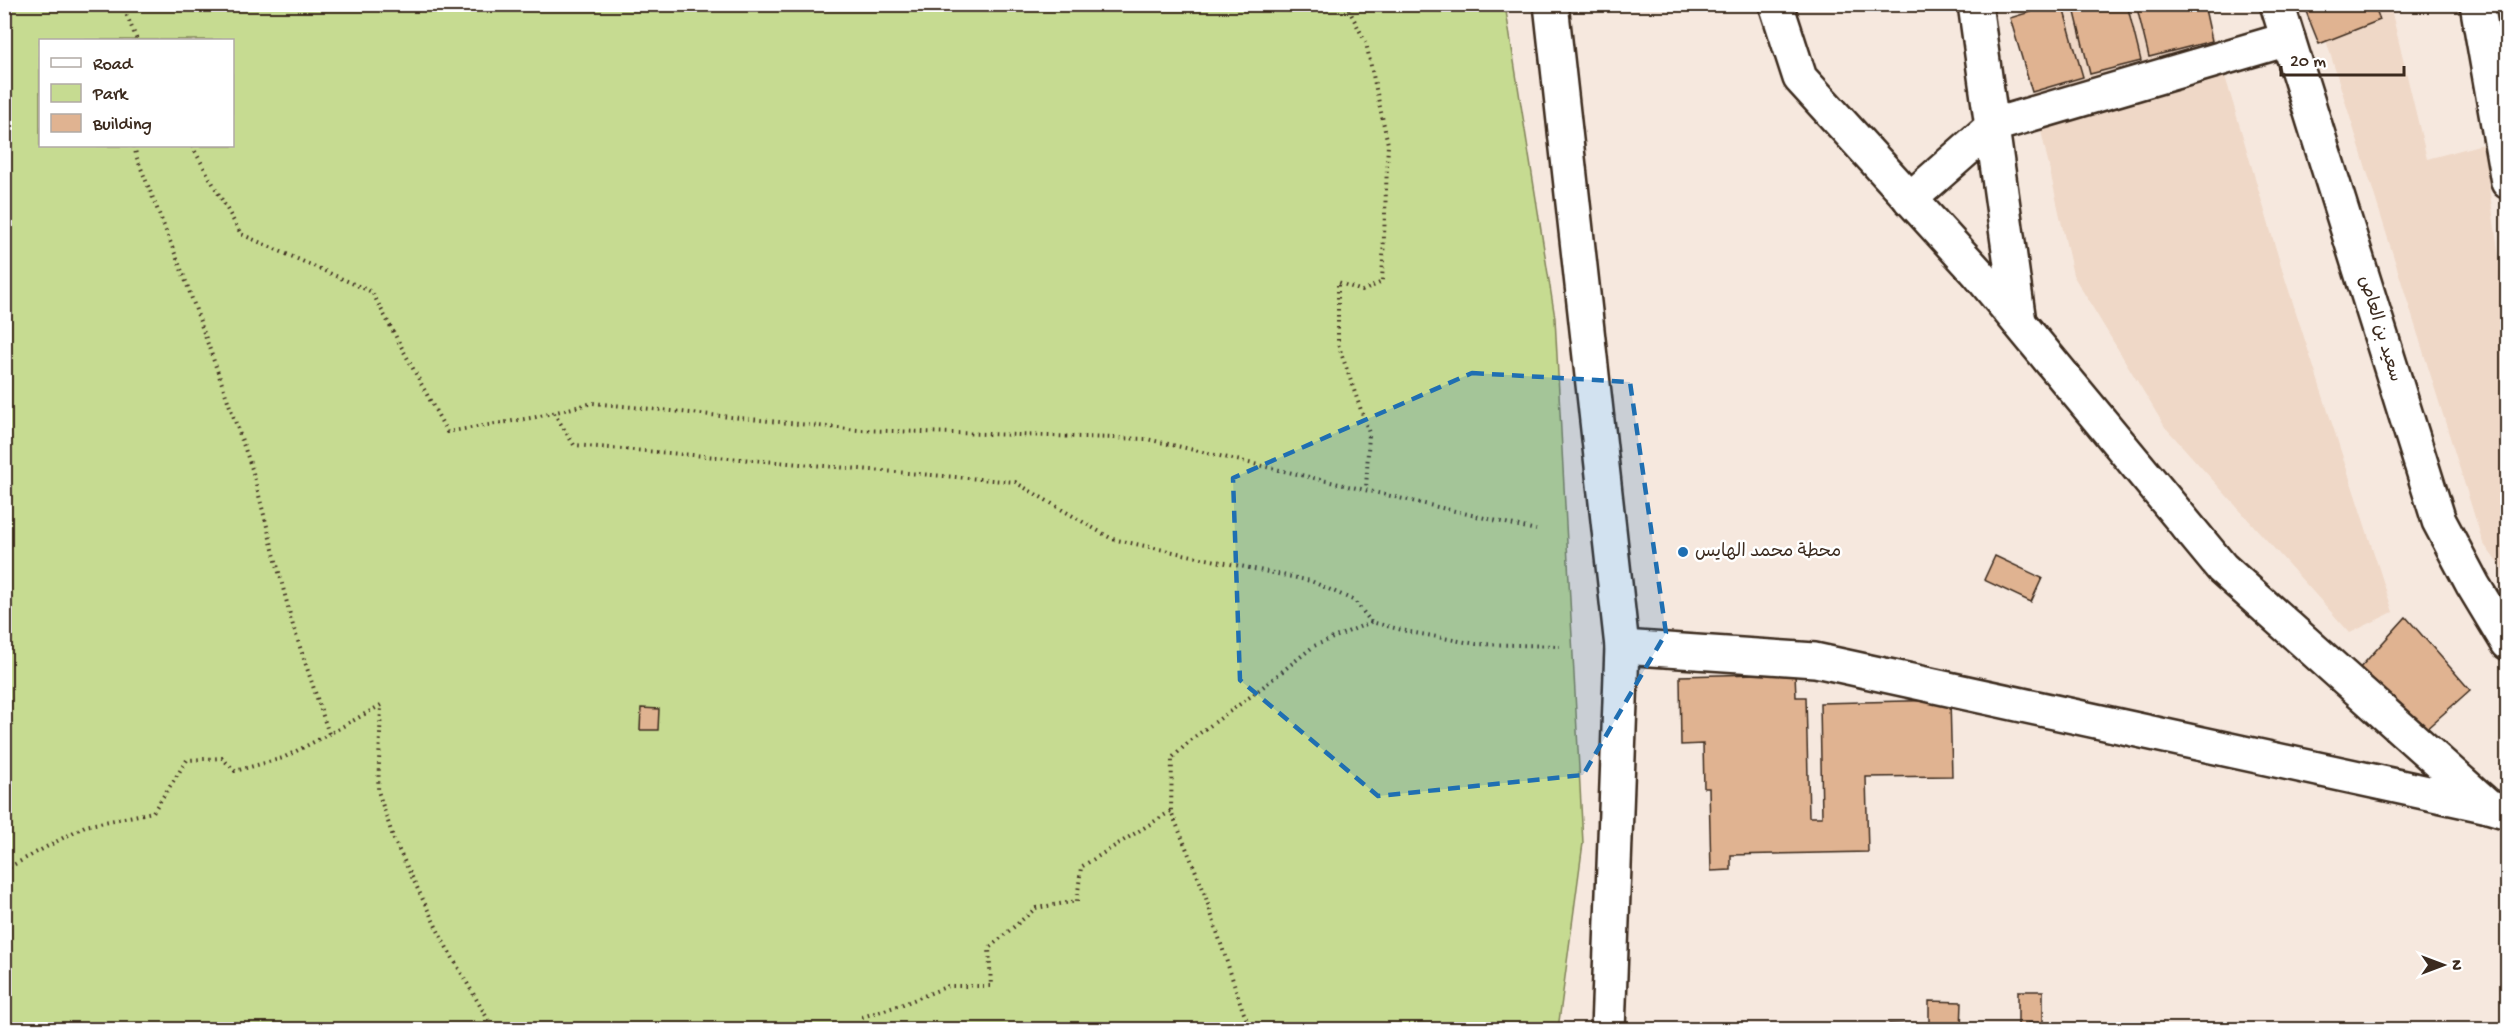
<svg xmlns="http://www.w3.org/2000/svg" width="2512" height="1034" viewBox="0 0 2512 1034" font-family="'Gochi Hand','Playpen Sans Arabic',sans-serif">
<rect width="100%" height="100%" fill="#f6e8de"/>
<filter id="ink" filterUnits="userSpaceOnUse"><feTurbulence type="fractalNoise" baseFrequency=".0167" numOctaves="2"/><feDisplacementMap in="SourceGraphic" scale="12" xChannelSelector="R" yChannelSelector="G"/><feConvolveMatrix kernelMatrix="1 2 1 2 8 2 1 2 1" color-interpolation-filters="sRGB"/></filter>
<g filter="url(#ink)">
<path fill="#efd8c7" d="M2017,5H2204L2281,266L2393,612L2350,633L2165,427L2073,275L2032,90Z
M2315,5H2390L2427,159L2483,144L2508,320L2507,576L2483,543Z"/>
<path fill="#c6db91" stroke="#808258" stroke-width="1.5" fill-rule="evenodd" d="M5,5H1505L1555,318L1583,843L1558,1029L5,1030ZM40,40H232V146H40Z"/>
<path fill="#e0b391" stroke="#3b2a1e" stroke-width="1.5" d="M2025,4H2041L2026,9Z
M2057,4H2062L2083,77L2032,92L2010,18Z
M2073,4H2127L2141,61L2090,74Z
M2136,4H2204L2212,41L2149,57Z
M2303,4H2374L2380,20L2319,44Z
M2394,4H2461V5L2394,10Z
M1995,556L2042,578L2031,602L1984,580Z
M2406,617L2470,690L2424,731L2358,670Z
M1795,673L1796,697H1806L1809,817H1822L1820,703L1950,700L1952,776L1866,777L1868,852L1731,855V870L1711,871L1709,788H1704L1703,744L1681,745L1680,676Z
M641,708L659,709L658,730H640Z
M2018,991H2043V1023H2029V1030H2018Z
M1929,1001L1962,1002L1961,1030H1889V1024L1929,1025Z"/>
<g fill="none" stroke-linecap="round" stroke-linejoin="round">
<g stroke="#3b2a1e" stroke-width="38">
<path id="minor" d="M1975,4L2019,322
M2477,4L2508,182
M1910,199L1994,125L2288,39
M1622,647L1815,660L2488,806"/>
</g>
<g stroke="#3b2a1e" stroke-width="38">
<path id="tertiary" d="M1551,4L1622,647L1608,1030
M1776,4L1800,78L1978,273L2222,568L2488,806L2508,812"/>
</g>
<g stroke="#3b2a1e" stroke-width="38">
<path id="secondary" d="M2277,4L2439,521L2473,585L2508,643"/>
</g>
<path stroke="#3b2a1e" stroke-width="4" stroke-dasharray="1.5 4.5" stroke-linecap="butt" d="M122,4L137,40
M1346,4L1366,43L1388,144L1382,282L1362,291L1338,282V344L1369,433L1366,489
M134,146L137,158L185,279L252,469L293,626L329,734L381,705L378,791L394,840L443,941L494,1030
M192,146L241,234L372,292L447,432L536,417L593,403L858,430L1147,439L1536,530
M554,413L574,445L1015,482L1112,539L1311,581L1355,601L1371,622
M4,870L85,826L153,812L187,760L222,758L235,771L283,758L329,734
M862,1017L901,1005L948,986H991L989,948L1036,908L1077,901L1081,867L1171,811
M1251,1030L1243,1011L1203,889L1171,811L1172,758L1193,738L1254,694L1314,646L1371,622L1410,632L1476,644L1560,646"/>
<use href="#minor" stroke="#fff" stroke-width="33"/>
<use href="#tertiary" stroke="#fff" stroke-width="33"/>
<use href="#secondary" stroke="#fff" stroke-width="33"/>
</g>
</g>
<path fill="#1f6fb2" fill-opacity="0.2" stroke="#1f6fb2" stroke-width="4.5" stroke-dasharray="12 8" stroke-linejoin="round" d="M1472,373L1630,382L1666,633L1583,775L1378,796L1240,680L1233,478Z"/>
<circle fill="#1f6fb2" stroke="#fff" stroke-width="2" cx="1683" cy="552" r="6"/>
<g text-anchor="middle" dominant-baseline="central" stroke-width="5" stroke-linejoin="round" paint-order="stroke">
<g font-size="18" fill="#3b2a1e" stroke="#fff">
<text transform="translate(2379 329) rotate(73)">سعيد بن العاص</text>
</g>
<g font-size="18" fill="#3b2a1e" stroke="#fff" text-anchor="start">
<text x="1695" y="552">محطة محمد الهايس</text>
</g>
</g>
<rect width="2512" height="1034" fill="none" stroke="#fff" stroke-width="24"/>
<rect x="12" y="12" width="2488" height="1010" fill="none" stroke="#3b2a1e" stroke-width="2" filter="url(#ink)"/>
<rect x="39" y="39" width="195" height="108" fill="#ffffff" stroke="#b1aaa5" stroke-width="1.5"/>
<rect x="51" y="58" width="30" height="9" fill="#ffffff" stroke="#b1aaa5" stroke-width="1.5"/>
<text x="93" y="69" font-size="18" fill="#3b2a1e">Road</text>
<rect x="51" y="84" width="30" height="18" fill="#c6db91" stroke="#b1aaa5" stroke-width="1.5"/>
<text x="93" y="99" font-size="18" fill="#3b2a1e">Park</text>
<rect x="51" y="114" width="30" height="18" fill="#e0b391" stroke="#b1aaa5" stroke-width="1.5"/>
<text x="93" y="129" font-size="18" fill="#3b2a1e">Building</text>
<g transform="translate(2443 965) rotate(90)" stroke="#ffffff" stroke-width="4.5" paint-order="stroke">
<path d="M0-4.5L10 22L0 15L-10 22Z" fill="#3b2a1e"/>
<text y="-9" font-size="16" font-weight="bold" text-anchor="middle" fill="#3b2a1e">N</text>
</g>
<path d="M2281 66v9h123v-9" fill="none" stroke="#3b2a1e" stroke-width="3"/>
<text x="2290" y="66" font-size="18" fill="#3b2a1e" stroke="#ffffff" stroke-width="4.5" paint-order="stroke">20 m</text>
</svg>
